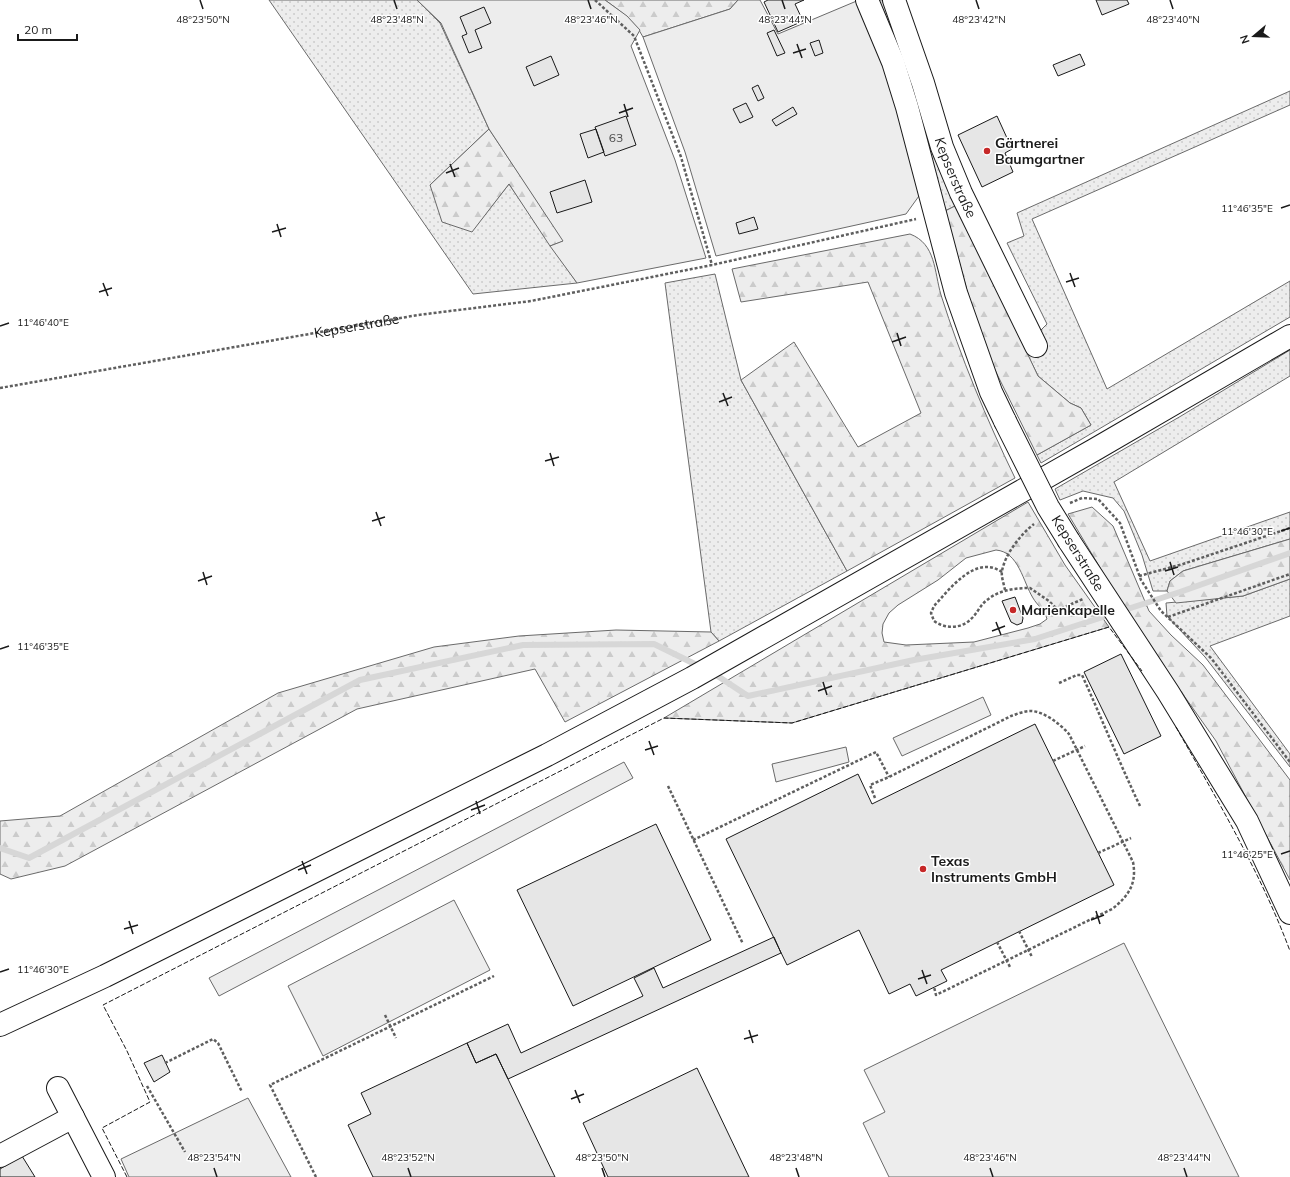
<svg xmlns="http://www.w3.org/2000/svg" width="1290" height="1177" viewBox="0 0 1290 1177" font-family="Mulish,sans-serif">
<defs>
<pattern id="grass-dots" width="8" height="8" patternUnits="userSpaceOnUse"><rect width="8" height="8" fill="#ededed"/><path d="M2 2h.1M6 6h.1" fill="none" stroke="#cbcbcb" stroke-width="1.8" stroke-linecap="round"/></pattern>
<pattern id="forest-firs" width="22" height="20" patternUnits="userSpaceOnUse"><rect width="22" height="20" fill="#ededed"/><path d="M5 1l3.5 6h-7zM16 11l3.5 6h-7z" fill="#cbcbcb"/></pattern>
</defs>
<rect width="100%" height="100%" fill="#fff"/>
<path fill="url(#grass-dots)" stroke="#6a6a6a" d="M269,0H417L440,23L489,129L430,185L472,231L509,184L577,283L473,294Z
M876,0H890L957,205L945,211Z
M1290,91V105L1032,219L1107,389L1290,281V317L1041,463L1037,455L1091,425L1081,408L1070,403L1038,376L1024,347L1047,324L1007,243L1024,236L1017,213Z
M715,274L741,380L847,571L719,641L711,632L665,283Z
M1290,350V376L1114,482L1150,561L1290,512V539L1183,571L1170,581L1167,591H1153L1142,555L1124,511L1113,498L1083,491L1060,500L1055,489L1181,416Z
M1290,579V616L1210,646L1290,754V767L1205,657L1167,616L1166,603L1243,596Z"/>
<path fill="url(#forest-firs)" stroke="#6a6a6a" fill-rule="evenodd" d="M605,0H738L730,9L643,37C635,21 620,11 605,0Z
M489,129L564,241L550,246L509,184L472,232L442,222L430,185Z
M957,205L1038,376L1070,403L1081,408L1091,425L1037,455L991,362L975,319L945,211Z
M910,234C936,244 934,271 941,295C961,358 986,418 1015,478L847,571L741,380L794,342L858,447L921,413L868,282L741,302L732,269Z
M1028,502L1065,565L1109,627L792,723L664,718ZM996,550C1019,552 1023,582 1033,598C1037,605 1045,611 1047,619L1040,624L1028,628L974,642L906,645L884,642L882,633L883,624L889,613L898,605L938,580L966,558Z
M1092,507L1113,526L1149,611L1171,635L1203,665L1290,780V880L1216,741L1136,628L1068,514Z
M1290,539V579L1243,596L1176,603L1167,591L1170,581L1183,571Z
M616,630L711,632L719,641L565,722L535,669L357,709L65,866L11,879L0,874V821L60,816L278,693L434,647L519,636Z"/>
<path fill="#ededed" stroke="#6a6a6a" d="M417,0H605L627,16L640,30L631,46L675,160L706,258L577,283L550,246L563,241L489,129L441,23Z
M738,0H760L778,34L859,0L888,67L924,189L906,214L716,256L685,152L643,37L730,9Z
M983,697L991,715L902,756L893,738Z
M846,747L849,762L776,782L772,764Z
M624,762L633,778L219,996L209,978Z
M454,900L490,970L323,1056L288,986Z
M1124,943L1239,1177H889L863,1123L885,1112L864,1070Z
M248,1098L291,1177H129L121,1159Z"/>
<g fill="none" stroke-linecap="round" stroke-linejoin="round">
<path stroke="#d7d7d7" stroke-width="6" d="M713,673L748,696L914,660L1035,639L1180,592L1290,553
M0,848L29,858L360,680L523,645L654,644L701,667"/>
</g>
<path fill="#e6e6e6" stroke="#1a1a1a" d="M768,0H804L795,4L803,21L778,32L764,2Z
M1096,0H1127L1129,4L1102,15Z
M484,7L491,23L475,30L482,48L469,53L462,36L467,34L460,17Z
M774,30L785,53L777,56L767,33Z
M819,40L823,53L815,56L810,43Z
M1080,54L1085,65L1058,76L1053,65Z
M551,56L559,75L534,86L526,67Z
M758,85L764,98L758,101L752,88Z
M746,103L753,117L740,123L733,109Z
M793,107L797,114L776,126L772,120Z
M626,116L636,145L605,156L595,127Z
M997,116L1012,149L1005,153L1013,172L982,187L958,135Z
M596,129L604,152L588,158L580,134Z
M585,180L592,202L557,213L550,192Z
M754,217L758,229L739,234L736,223Z
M1015,597L1023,618L1022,623L1017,625L1011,622L1002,601Z
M1121,654L1161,736L1124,754L1084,672Z
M1035,724L1114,885L941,970L947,981L916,996L910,984L889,994L859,930L787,965L726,839L858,774L872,804Z
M656,824L711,940L573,1006L517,890Z
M774,937L781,953L508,1079L496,1054L476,1063L467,1043L508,1024L521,1053L643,996L634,978L654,968L663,988Z
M467,1043L476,1063L496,1054L555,1177H373L348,1125L371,1114L361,1093Z
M162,1055L170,1072L154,1082L144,1063Z
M697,1068L749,1177H608L583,1123Z
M22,1156L35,1177H0V1169Z"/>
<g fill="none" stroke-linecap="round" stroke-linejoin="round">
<g stroke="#1a1a1a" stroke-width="24">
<g id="minor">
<path d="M867,0L893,62L907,107L956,293L991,392L1005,421"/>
<path id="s2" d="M894,0L923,83L942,147L961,193L1036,346"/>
<path d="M1069,541L1168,692L1247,821L1290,913"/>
<path d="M58,1088L104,1177"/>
<path d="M0,1156L73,1117"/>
</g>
</g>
<g stroke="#1a1a1a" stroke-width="24">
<path id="major" d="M0,1025L105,976L547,755L692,678L1094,450L1290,336"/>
</g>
<g stroke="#5f5f5f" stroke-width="2.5" stroke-dasharray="3 2" stroke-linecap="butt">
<path d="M595,0L634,36L681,157L712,265"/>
<path id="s1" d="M0,388L418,315L531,301L712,265L916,219"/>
<path d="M1070,503L1082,498L1098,499L1120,523L1141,580L1161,611L1211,658L1290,762"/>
<path d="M1002,572C975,554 950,589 934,606L931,613L934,621C945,629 961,629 971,619C977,614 980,605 987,600C999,590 1015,588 1030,588L1049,601L1058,610L1083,599"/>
<path d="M1139,576L1183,564L1290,528"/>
<path d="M1005,590C1004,584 1001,577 1002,571C1005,554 1021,534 1034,524"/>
<path d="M1168,617L1290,574"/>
<path d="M1059,683L1077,675H1082C1102,719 1119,762 1140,806"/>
<path d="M1053,761L1085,746"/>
<path d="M668,786L743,944"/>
<path d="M875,798L870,785L889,777L1011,716C1017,714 1024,711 1030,711C1044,711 1060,724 1069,734L1133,862C1137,883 1129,896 1112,909L936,995L934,987"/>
<path d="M693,840L876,752L889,777"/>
<path d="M1098,853L1131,838"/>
<path d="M1019,931L1032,957"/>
<path d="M997,942L1010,967"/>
<path d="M385,1015L396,1038"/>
<path d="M165,1063L213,1039L218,1043L242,1092"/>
<path d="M147,1086L185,1152"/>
<path d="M316,1177L270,1085L494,976"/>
</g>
<use href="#minor" stroke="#fff" stroke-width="22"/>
<use href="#major" stroke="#fff" stroke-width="22"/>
<g stroke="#1a1a1a" stroke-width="24" stroke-linecap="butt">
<path id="minor-bridge" d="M1005,421L1048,507L1069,541"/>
</g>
<use href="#minor-bridge" stroke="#fff" stroke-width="22"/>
<path stroke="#1a1a1a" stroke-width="1" stroke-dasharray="5 2" stroke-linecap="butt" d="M1176,727C1217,800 1261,873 1290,951
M127,1177L102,1128L150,1102L127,1051L103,1005L664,718L792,723L1109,627L1142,671"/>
</g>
<path fill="none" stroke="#1a1a1a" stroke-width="1.5" d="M200,0L203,9M394,0L397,9M588,0L591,9M782,0L785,9M976,0L979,9M1170,0L1173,9M797,44L802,58M793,53L806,49M624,104L628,117M619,113L633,108M450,164L455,177M446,173L459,168M1281,208L1290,205M277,224L281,237M272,232L286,228M1070,273L1075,287M1066,282L1079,278M103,283L108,296M99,292L112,288M0,326L9,323M897,333L901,346M892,342L906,337M723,393L728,406M719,402L732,397M550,453L554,466M545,461L559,457M376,512L381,526M372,521L385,517M1281,531L1290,528M1170,562L1174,575M1165,571L1178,567M203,572L207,585M198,581L212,576M996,622L1001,635M992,631L1005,626M0,649L9,646M823,682L827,695M818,691L832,686M649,741L654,755M645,750L658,746M476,801L480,814M471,810L485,805M1281,854L1290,851M302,861L307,874M298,870L311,865M1096,911L1100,924M1091,920L1104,915M129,921L133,934M124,929L138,925M922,970L927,984M0,972L9,969M918,979L931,975M749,1030L753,1043M744,1039L758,1035M575,1090L580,1103M571,1099L584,1094M214,1168L217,1177M408,1168L411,1177M602,1168L605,1177M796,1168L799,1177M990,1168L993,1177M1184,1168L1187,1177"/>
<g fill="#c62828" stroke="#fff" stroke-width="1.5">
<circle cx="987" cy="151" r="4"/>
<circle cx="1013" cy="610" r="4"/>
<circle cx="923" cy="869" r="4"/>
</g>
<g text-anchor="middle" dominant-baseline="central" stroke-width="3" stroke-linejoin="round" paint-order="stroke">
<g font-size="12" fill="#4d4d4d">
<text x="616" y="137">63</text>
</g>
<g font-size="14" font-weight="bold" fill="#1a1a1a" stroke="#fff" text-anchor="start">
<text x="995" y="143">Gärtnerei<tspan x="995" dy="16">Baumgartner</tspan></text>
<text x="1021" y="610">Marienkapelle</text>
<text x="931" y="861">Texas<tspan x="931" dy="16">Instruments GmbH</tspan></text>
</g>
<g font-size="14" fill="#1a1a1a" stroke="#fff">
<text stroke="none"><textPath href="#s2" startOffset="188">Kepserstraße</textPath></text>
<text stroke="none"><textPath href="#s1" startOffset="362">Kepserstraße</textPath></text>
<text transform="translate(1078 553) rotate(58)">Kepserstraße</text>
</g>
</g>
<g font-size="10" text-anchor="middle" fill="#1a1a1a" stroke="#fff" stroke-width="3" stroke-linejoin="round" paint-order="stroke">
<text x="203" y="23">48°23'50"N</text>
<text x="397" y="23">48°23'48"N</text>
<text x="591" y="23">48°23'46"N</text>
<text x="785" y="23">48°23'44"N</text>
<text x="979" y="23">48°23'42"N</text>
<text x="1173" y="23">48°23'40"N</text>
<text x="1247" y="212">11°46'35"E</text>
<text x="43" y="326">11°46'40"E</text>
<text x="1247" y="535">11°46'30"E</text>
<text x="43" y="650">11°46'35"E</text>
<text x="1247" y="858">11°46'25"E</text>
<text x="43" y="973">11°46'30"E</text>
<text x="214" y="1161">48°23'54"N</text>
<text x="408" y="1161">48°23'52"N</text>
<text x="602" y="1161">48°23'50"N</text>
<text x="796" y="1161">48°23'48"N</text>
<text x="990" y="1161">48°23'46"N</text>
<text x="1184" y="1161">48°23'44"N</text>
</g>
<g transform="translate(1254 36) rotate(251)" stroke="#ffffff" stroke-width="3" paint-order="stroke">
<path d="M0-3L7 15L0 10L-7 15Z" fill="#1a1a1a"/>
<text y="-6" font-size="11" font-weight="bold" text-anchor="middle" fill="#1a1a1a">N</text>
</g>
<path d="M18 34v6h59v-6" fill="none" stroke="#1a1a1a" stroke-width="2"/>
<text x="24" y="34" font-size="12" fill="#1a1a1a" stroke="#ffffff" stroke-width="3" paint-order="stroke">20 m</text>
</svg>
